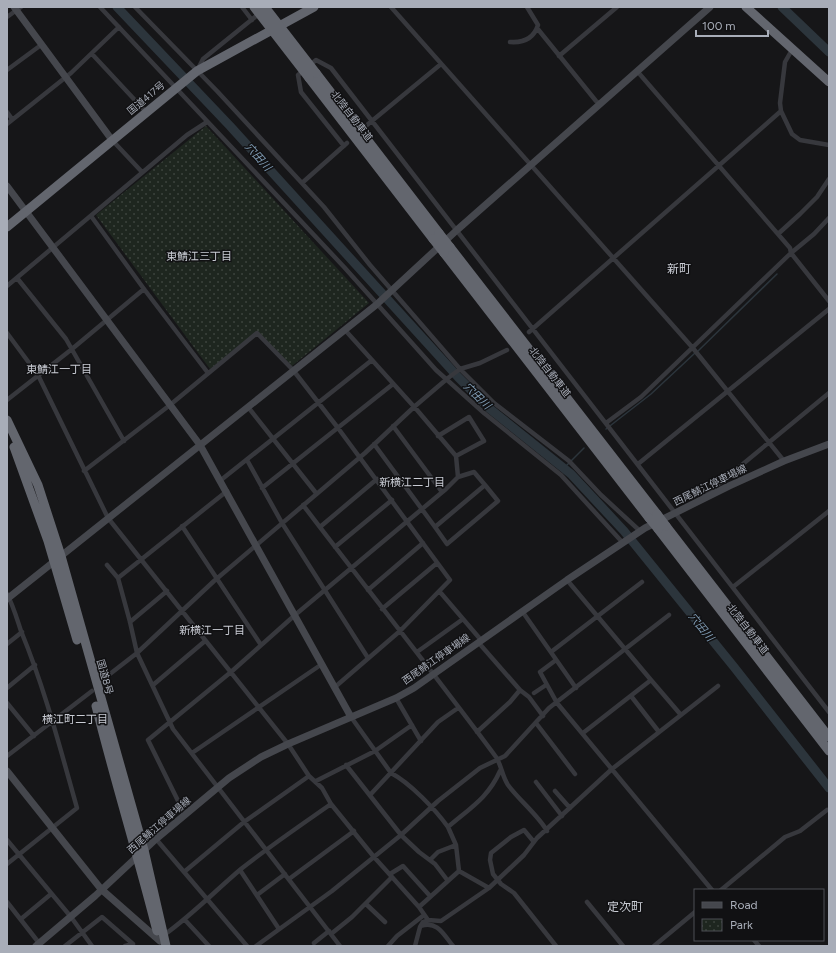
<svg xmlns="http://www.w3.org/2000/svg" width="836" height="953" viewBox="0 0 836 953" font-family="Figtree,'Noto Sans JP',sans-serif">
<defs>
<pattern id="park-dots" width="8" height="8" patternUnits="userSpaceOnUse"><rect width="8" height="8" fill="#1e261f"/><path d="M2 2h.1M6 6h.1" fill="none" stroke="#3c433d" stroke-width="1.8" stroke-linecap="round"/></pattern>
</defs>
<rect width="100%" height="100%" fill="#161618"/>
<path fill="url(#park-dots)" d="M206,126L369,303L292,366L258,332L210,369L96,215Z"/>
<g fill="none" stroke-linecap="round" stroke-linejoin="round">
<path stroke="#2c353c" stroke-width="1.5" d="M698,351L777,274
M606,429L651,394L695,353
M564,468L584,448"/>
<path stroke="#2c353c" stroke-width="9" d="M117,7L230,126L458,377L490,409L571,474L624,531L734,667L829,788
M782,7L829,52"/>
<path stroke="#37383d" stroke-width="4.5" d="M100,7L344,267L436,370L484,413L561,475L623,543
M135,7L217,91L324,207L370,265L460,369L494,403L569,461L601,495L640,531
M242,7L252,20
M391,7L692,347L784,461
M7,17L21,7
M537,28L596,101L600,104
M510,42C524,43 534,38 538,25L527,7
M793,48L785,62L780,103L781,111L792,134L800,140L829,145
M92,54L146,112
M559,56L617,7
M310,65L316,60L331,68L829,712
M198,69L203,59L260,13
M7,70L41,45
M304,70L298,75L301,92L344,146
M637,71L790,248L791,253L829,301
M7,112L12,119
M7,124L71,73L119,27
M367,125L441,64
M112,140L142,172
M302,183L347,143
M91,216L144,289L208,373
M778,234L800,214L817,197L829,179
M17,278L66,339L124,441
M7,286L187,135L207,122
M529,332L781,111
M7,333L38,375L108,518L288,744L309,776L322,788L331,804L374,857L419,907L428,920
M7,400L72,349L144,289
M248,407L316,493
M606,423L641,397L791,253L814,234L829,218
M393,426L442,492
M438,436L469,417L484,441L456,456
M374,444L435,527L485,485L474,472L458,477
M247,460L282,523L368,658
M638,464L829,309
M84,471L170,405L257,333L293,370L338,428L450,580L400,631L335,687
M221,480L372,360
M262,488L393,384
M227,491L118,578L130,622L137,653L173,729L340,946
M704,496L829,393
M303,505C367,589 433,672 496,757C501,764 502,776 508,785C519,800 539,816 547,831
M182,526L261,645
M320,527L377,479
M435,527L447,544L498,501L485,485
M335,547L392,500
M107,565L118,578
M567,580L651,680L583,733
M733,587L829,511
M368,590L423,543
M440,592L481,640
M7,594C13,605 17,619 21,631C45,689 60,748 77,808L7,864
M382,609L437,563
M522,611L576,688
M130,622L167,591
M7,644L22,632
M417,652L463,619
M551,652L642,582
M556,660L540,672L557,703L712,890
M651,680L681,715
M97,684L137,653L214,581L365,453L414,407L448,378L460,369L480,363L507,350
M153,685L205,641
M7,688L35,665
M520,690L529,697L543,716
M534,693L546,685
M631,696L659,732
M396,698L421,741
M7,703L34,736
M351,717L391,773C410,783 435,809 448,827
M536,723L575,774
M477,732L510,702L520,690L478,642
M192,753L322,664
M7,756L92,691
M346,765L401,835L419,852L435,864L448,881
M316,781L375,751L412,725
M536,782L562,816
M555,791L570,808
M370,795L438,722L458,708
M185,815L148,740L231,672L295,615L446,489L458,477L456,456L417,410L345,330
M156,839L247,946
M7,840L71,917L92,946
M534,842L524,830L511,837L491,853L490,860L493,874L501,884L514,893L556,946
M430,860L438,852L456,845
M240,870L279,929
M459,871L489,888
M184,872L244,822L309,776
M390,874L403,866L430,896
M289,879L354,831
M721,890L785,837L800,831L827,810
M257,895L285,874
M7,902L39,943
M587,902L623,946
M366,904L385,922
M419,907L459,871L456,845L448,827C470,808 488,798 500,771
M21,919L51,894
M185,920L209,946
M421,926C437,920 444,935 453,946
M331,934L352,917L392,877
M164,935C192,915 215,891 241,869C270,846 301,825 331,804
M754,940L759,946
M314,943L329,931
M65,946L102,917L133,944L125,946
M256,946L332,891L401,835L438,801L480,768L505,756L549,708L669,615
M388,946L397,936L424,915
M415,946L420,927L423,922L428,920L441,921L489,888L524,855L537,838L612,769L718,686
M654,946L695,912"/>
<path stroke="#45474d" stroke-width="7" d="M14,7L112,140
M7,186L200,445L351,717
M7,599L376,305L457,230L710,7
M7,771L101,889L160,941
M36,946L95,896L156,839L229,778L261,757L288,744L396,698L414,688L567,580L645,528L729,486L784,461L829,444"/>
<path stroke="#63666e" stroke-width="9" d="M746,7L829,82
M316,73L439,233
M309,78L433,239
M7,227L197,71L314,7
M450,247L657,514
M444,253L649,518
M7,420L38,485L61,556L144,850L166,946
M14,447L48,541L77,640
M666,526L829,737
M658,529L829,751
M96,706C115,781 138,856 157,931"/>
<path stroke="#63666e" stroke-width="9" d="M254,7L309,78
M265,7L316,73
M439,233L450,247
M433,239L444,253
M657,514L666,526
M649,518L658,529"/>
</g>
<g text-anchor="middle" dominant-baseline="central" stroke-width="3" stroke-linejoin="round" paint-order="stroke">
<g font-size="10" fill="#a8adb8" stroke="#111113">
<text transform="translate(146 98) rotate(-40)">国道417号</text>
<text transform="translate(352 116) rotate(52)">北陸自動車道</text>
<text transform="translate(550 372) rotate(52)">北陸自動車道</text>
<text transform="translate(710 485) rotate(-26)">西尾鯖江停車場線</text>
<text transform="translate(748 629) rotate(52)">北陸自動車道</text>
<text transform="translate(436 659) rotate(-35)">西尾鯖江停車場線</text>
<text transform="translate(105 677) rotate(74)">国道8号</text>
<text transform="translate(159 825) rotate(-41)">西尾鯖江停車場線</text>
</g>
<g font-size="11" font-style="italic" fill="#7f9bb3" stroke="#111113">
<text transform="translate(258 157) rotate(48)">穴田川</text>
<text transform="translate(477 396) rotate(44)">穴田川</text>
<text transform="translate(701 627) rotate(51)">穴田川</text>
</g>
<g font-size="11" fill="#c9ccd4" stroke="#111113">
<text x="199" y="256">東鯖江三丁目</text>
<text x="59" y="369">東鯖江一丁目</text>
<text x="412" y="482">新横江二丁目</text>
<text x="212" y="630">新横江一丁目</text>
<text x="75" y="719">横江町二丁目</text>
</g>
<g font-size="12" fill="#c9ccd4" stroke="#111113">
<text x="679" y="269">新町</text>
<text x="625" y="907">定次町</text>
</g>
</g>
<rect width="836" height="953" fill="none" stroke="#a8adb8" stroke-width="16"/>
<rect x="694" y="889" width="130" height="52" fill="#111113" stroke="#4d4f55"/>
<rect x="702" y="902" width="20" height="6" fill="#45474d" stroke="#4d4f55"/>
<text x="730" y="909" font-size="12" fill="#a8adb8">Road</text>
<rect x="702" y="919" width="20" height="12" fill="url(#park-dots)" stroke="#4d4f55"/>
<text x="730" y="929" font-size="12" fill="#a8adb8">Park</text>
<path d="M696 30v6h72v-6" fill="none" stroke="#a8adb8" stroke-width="2"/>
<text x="702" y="30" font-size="12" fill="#a8adb8" stroke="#111113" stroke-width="3" paint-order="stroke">100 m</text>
</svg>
